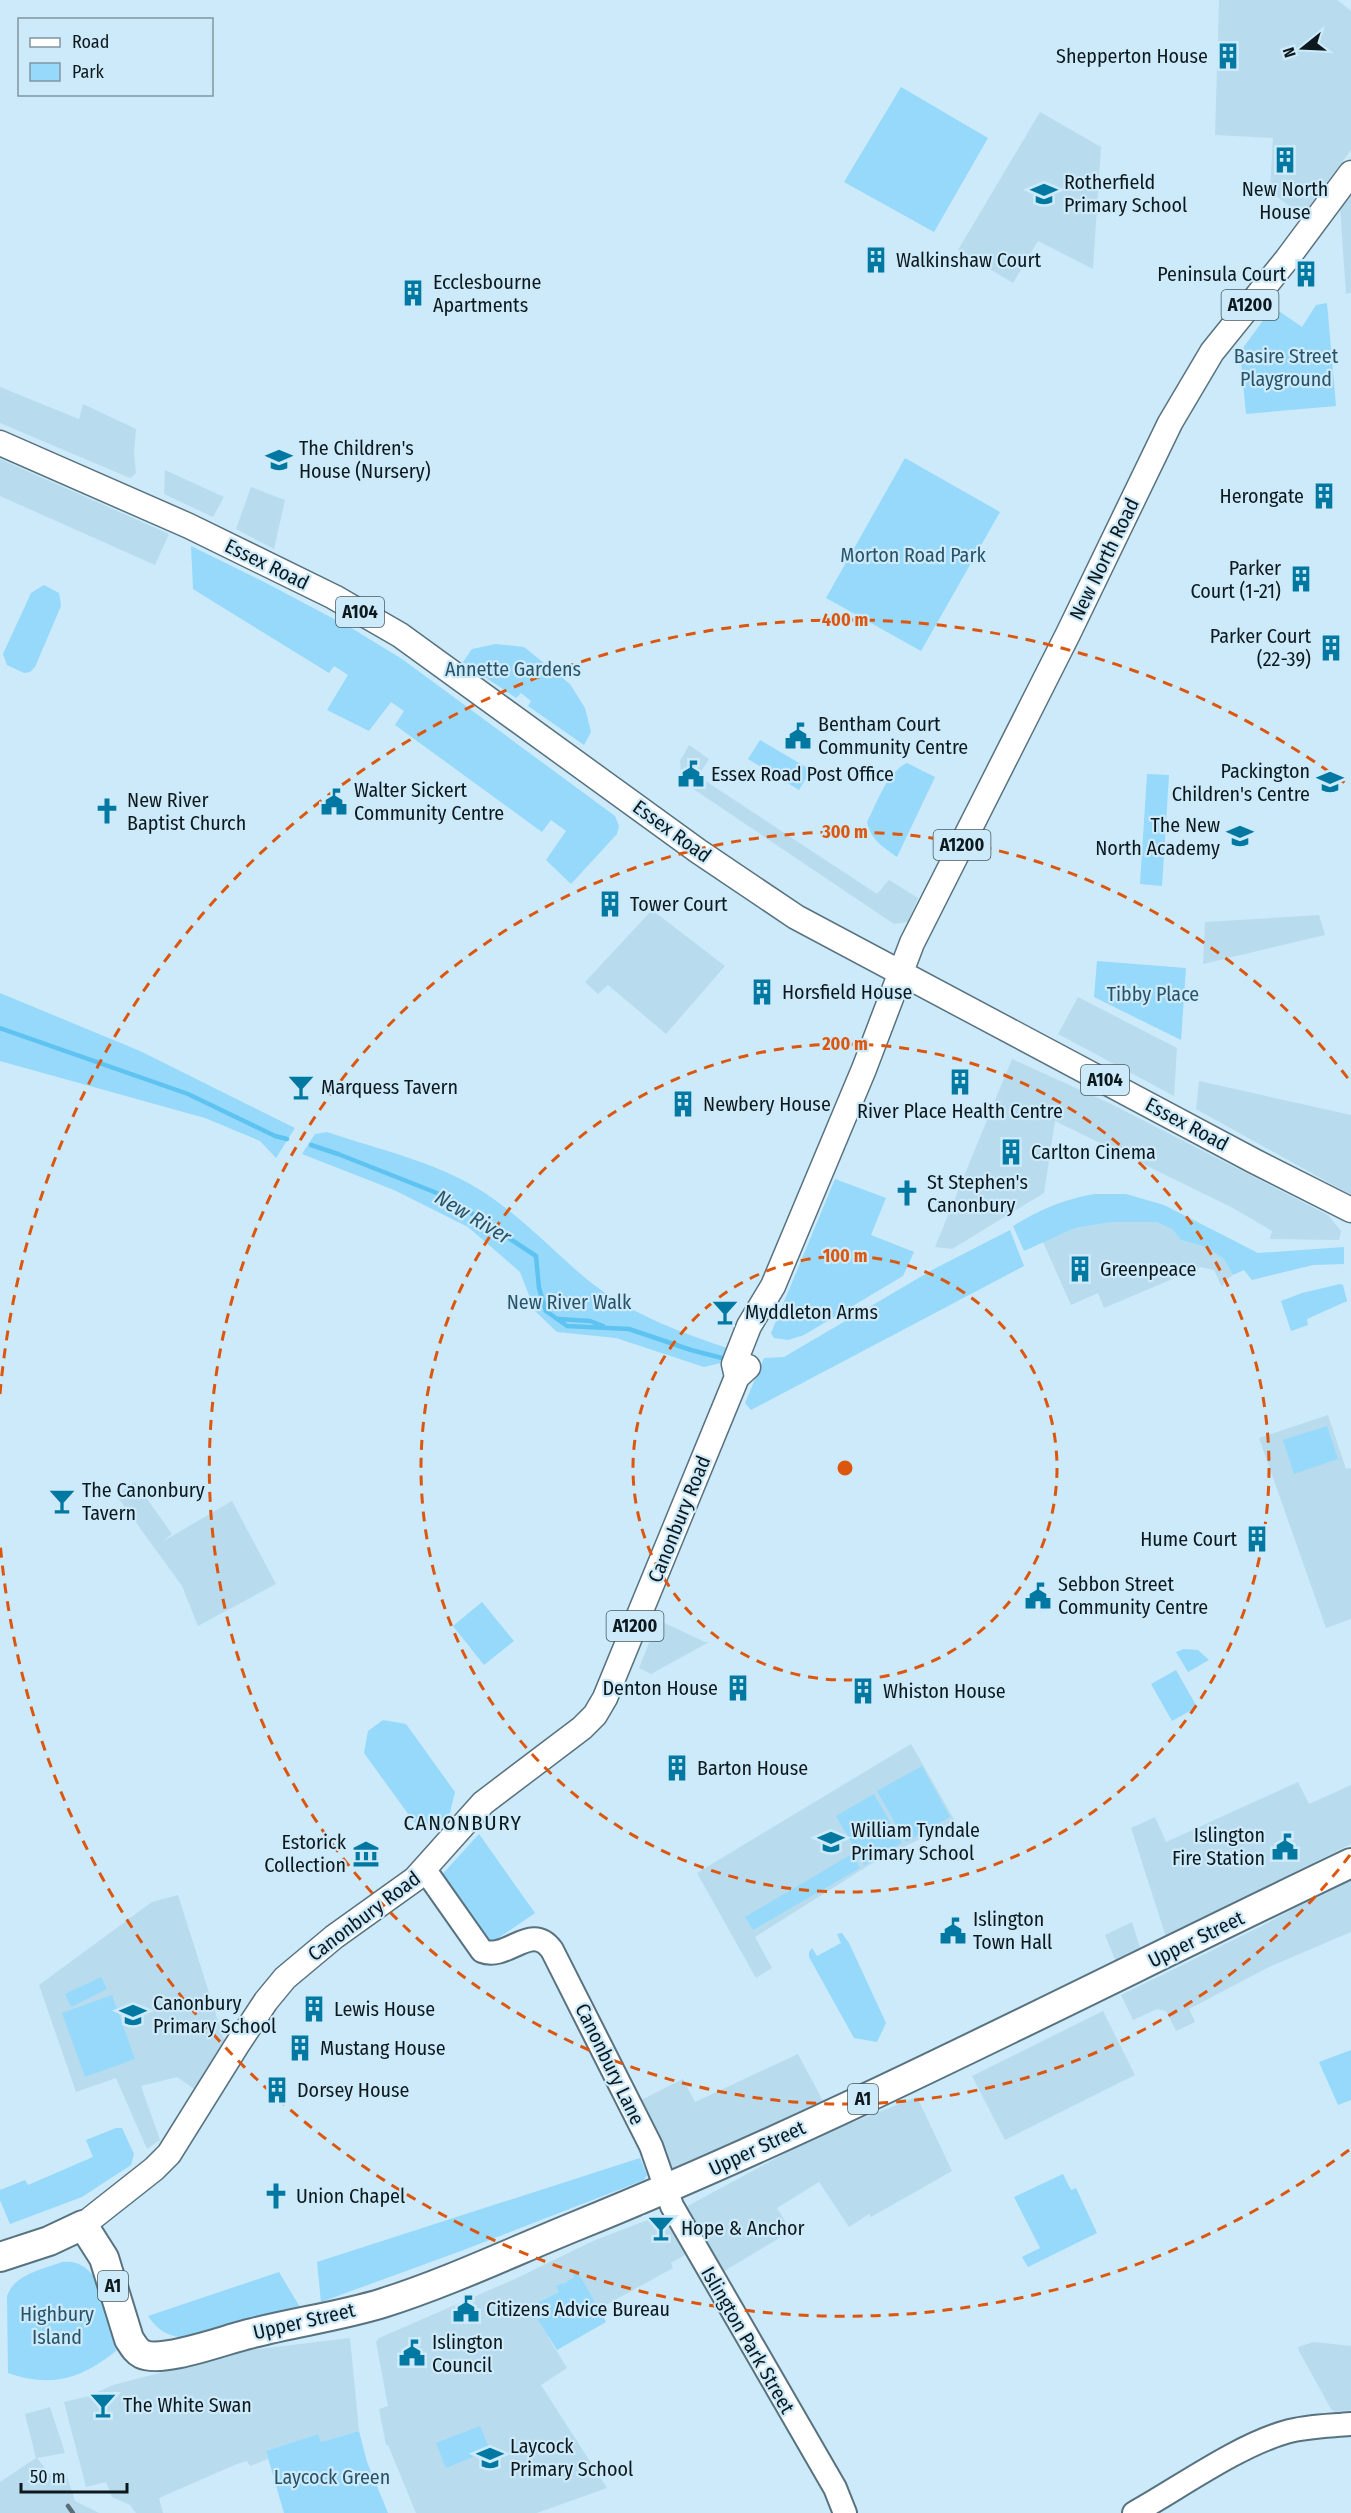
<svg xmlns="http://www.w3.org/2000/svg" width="1351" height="2513" viewBox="0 0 1351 2513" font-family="'Fira Sans Condensed',sans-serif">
<rect width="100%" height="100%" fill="#cceaf9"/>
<path fill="#b8dcee" d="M1219,0H1337L1351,11V150L1302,216L1270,191L1273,138L1215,135Z
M1040,112L1101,147L1093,269L1038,241L1013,283L958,250Z
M1351,191V293L1346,294L1340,206Z
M0,387L79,419L83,404L136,429L134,453L136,473L130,478L0,423Z
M0,459L169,534L155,565L0,496Z
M165,470L224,497L213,517L164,494Z
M251,487L285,500L274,549L236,529Z
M689,745L709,759L698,776L877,894L889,880L918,898L908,922L894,924L686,784L681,776L680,761Z
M652,910L725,966L666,1034L608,985L598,994L585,982Z
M1319,915L1325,935L1203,964L1205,922Z
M1078,997L1177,1048L1174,1096L1058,1034Z
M1012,1059L1111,1104L1328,1215L1341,1231L1339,1240L1270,1239L1272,1231L1233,1208L1055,1121L1044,1193L952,1249L935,1247Z
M1199,1081L1351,1115V1195L1196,1109Z
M1112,1222H1156L1172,1229L1181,1240L1206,1247L1224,1259L1233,1275L1225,1281L1222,1287L1214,1270L1201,1267L1104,1308L1098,1293L1071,1305L1043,1242L1075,1228Z
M1328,1415L1346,1469L1351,1468V1619L1326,1628L1259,1438Z
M135,1482L172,1534L162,1542L232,1501L276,1584L198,1626L182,1586L116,1495Z
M658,1620L705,1642H709L651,1674L639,1668Z
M911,1744L955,1821L871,1864L755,1937L772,1968L756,1978L697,1873Z
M1298,1782L1309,1804L1351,1785V1844L1166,1937L1131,1828L1155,1817L1166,1842Z
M1351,1878V1932L1269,1967L1189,2009L1195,2022L1176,2031L1166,2011L1157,2009L1133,2020L1121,1995L1258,1928Z
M178,1895L226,2046L197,2091L177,2077L141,2086L160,2140L147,2149L116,2078L76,2092L39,1985L152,1902Z
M1132,1922L1141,1951L1116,1962L1105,1935Z
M1103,2011L1135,2075L1005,2140L972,2076Z
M798,2054L824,2103L674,2171L641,2100L683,2079L695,2102Z
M917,2097L952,2171L871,2217L869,2214L849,2227L819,2182L777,2208L791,2231L721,2273L684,2208L815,2137Z
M663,2214L685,2255L671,2263L673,2268L548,2337L567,2368L541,2385L607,2488L537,2513H416L388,2445H386L379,2409L388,2406L376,2342L379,2338L515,2279L593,2241Z
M350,2338L359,2431L321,2442L318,2434L266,2451L268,2459L250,2466L247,2461L237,2464L159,2498L163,2513H136L130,2505L112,2497L106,2482L86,2487L64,2402L89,2396L113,2385L249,2350Z
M1314,2342L1351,2346V2410L1335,2412L1331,2409L1299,2351L1298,2347Z
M50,2407L65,2453L37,2458L55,2481L66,2473L75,2501L99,2513H0V2482L36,2458L25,2414Z"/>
<path fill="#96d9fb" d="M901,87L988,138L934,232L844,182Z
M1327,303L1336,406L1246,414L1240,352L1273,307L1302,327L1316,305Z
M905,458L1000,512L921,651L826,598Z
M191,546L266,583L353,629L402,659L615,816L619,826L617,834L571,884L546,860L566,831L551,820L542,832L395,725L404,711L391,702L369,731L327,710L348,675L334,666L329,673L193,589Z
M44,585L59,593L61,606L35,667L30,672L24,673L7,665L3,654L31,593Z
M496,644L524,647L570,684L585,708L591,732L584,745L528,706L531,701L521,693L516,698L463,662L472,649Z
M760,740L811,770L799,790L748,759Z
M907,763L935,777L897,857C883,847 871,840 867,822C877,803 887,772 907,763Z
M1147,774L1169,775L1162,886L1140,884Z
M1097,961L1186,968L1181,1040L1094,997Z
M0,993L140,1051L295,1128L276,1158L260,1141L205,1118L0,1061Z
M327,1132C380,1150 438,1162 485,1193C521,1217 550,1248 583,1276C625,1312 679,1332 730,1349L725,1362L704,1367L616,1338L557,1332L535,1311L520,1272L468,1227L394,1190L302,1154L315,1134Z
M835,1179L886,1198L871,1235L914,1252L903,1276L804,1335L788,1340L774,1338L771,1333Z
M1095,1194H1126L1164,1205L1258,1253L1344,1247V1264L1313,1265L1252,1280L1244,1270L1233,1275L1224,1259L1206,1247L1181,1240L1172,1229L1156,1222H1112L1075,1228L1024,1251L1013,1226C1040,1210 1063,1199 1095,1194Z
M1010,1230L1024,1266L751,1410L745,1403L764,1358L784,1357L934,1269Z
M1340,1284L1343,1285L1347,1301L1307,1319L1308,1325L1291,1331L1281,1301L1302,1293Z
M1327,1426L1338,1459L1294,1474L1283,1440Z
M482,1602L514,1641L484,1665L453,1626Z
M1184,1649L1198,1650L1209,1660L1188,1672L1176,1652Z
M1176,1670L1197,1707L1172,1721L1151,1684Z
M383,1720L406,1724L455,1792L450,1813L435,1825L414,1822L364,1753L368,1731Z
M922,1766L950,1817L906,1842L877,1791Z
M874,1794L902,1843L864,1865L836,1816Z
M479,1834L535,1913L488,1945L439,1878Z
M852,1854L860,1868L753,1930L745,1917Z
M842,1933L849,1943L886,2023L877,2042L854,2038L809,1957V1952L812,1948L817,1956L841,1943L837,1934Z
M101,1977L107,1989L71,2007L65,1994Z
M112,1995L135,2059L85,2077L62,2013Z
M1351,2050V2100L1338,2105L1319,2062Z
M116,2128H122L134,2154L131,2165L82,2197L10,2224L0,2200V2190L25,2180L28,2185L93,2157L86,2140Z
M640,2158L647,2175L644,2180L461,2251L321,2302L317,2262Z
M1063,2174L1071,2190L1076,2188L1097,2233L1028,2267L1022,2257L1040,2248L1014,2197Z
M62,2262C78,2260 87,2267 96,2279L116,2351C81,2379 52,2388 8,2373L7,2296C15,2274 41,2270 62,2262Z
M576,2269L606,2322L557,2350L530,2307L559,2292L556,2286L563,2283L564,2284L574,2277L572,2271Z
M279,2272L301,2309L185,2338C168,2336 158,2331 148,2316Z
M480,2426L490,2450L446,2468L436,2443Z
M359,2431L367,2462L388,2513H284L266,2451L318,2434L321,2442Z"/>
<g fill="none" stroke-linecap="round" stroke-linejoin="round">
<path stroke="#5ec3f1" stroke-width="4.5" d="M0,1028L188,1094L275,1136L287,1139
M311,1145L338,1154L447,1197L536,1256L539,1288L546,1311L567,1326L629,1329L691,1350L726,1359
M558,1319L590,1321L603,1326"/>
<g stroke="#58727f" stroke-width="26">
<path id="secondary" d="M425,1870L482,1951C508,1961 531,1921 552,1950L651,2146L672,2206L835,2488L845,2513
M1134,2513C1179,2488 1237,2446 1286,2432C1307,2426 1330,2426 1351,2424"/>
</g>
<g stroke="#58727f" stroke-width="27">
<path id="primary" d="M0,443L189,526L334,597L400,635L698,851L796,917L1254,1161L1351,1210
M737,1377L734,1364L749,1326L773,1286L864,1069L912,943L1068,634L1170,423L1212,352L1287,259L1351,173
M83,2225L154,2169L169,2154L237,2045L266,2001L285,1978L334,1937L415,1879L483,1803L582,1728L595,1715L605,1698L737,1377L748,1367"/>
</g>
<g stroke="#58727f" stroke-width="32">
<path id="highway" d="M0,2257L49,2241L83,2225L104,2258L129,2339C133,2345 136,2351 142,2354C163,2364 229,2338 253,2333C296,2322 341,2316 383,2303C449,2282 512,2252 576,2226C840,2119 1093,1986 1351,1863"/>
</g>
<use href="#secondary" stroke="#fff" stroke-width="22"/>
<use href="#primary" stroke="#fff" stroke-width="24"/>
<use href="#highway" stroke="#fff" stroke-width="28"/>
<path stroke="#5b6e77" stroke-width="4.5" d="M68,2506L73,2513"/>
</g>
<g fill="none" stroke="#dd560d" stroke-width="3" stroke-dasharray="10 8">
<circle cx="845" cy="1468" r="212"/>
<circle cx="845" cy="1468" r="424"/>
<path d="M1350 1855A636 636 0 1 1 1350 1081"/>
<path d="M1349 2150A848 848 0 0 1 0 1542M0 1394A848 848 0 0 1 1349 786"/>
</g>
<defs>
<g id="building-bare" transform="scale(2.07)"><path d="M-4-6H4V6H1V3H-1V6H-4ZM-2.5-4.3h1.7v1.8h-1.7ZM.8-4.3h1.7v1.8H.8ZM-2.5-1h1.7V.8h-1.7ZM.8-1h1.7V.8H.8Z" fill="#0078a1" stroke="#cceaf9" stroke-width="2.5" paint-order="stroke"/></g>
<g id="school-bare" transform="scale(2.07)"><path d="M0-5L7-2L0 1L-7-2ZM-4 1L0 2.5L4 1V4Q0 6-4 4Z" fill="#0078a1" stroke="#cceaf9" stroke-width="2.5" paint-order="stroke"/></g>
<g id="civic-bare" transform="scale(2.07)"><path d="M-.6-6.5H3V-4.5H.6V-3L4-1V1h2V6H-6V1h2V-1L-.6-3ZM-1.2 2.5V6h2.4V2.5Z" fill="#0078a1" stroke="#cceaf9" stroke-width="2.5" paint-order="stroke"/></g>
<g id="church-bare" transform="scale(2.07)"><path d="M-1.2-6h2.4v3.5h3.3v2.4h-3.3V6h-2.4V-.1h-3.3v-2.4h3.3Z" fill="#0078a1" stroke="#cceaf9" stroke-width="2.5" paint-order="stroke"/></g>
<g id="bar-bare" transform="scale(2.07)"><path d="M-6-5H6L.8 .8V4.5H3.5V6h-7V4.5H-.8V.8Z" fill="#0078a1" stroke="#cceaf9" stroke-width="2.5" paint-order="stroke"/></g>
<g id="museum-bare" transform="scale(2.07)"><path d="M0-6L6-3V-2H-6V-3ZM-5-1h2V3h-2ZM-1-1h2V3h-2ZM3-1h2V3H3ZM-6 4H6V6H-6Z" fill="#0078a1" stroke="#cceaf9" stroke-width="2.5" paint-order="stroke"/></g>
</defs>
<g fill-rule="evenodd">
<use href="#building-bare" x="1228" y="56"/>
<use href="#building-bare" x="1285" y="160"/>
<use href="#school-bare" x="1044" y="194"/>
<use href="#building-bare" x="876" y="260"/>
<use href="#building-bare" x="1306" y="274"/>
<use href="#building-bare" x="413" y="293"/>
<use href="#school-bare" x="279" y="460"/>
<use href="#building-bare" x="1324" y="496"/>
<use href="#building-bare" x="1301" y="579"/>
<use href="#building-bare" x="1331" y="648"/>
<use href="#civic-bare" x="798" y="736"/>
<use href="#civic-bare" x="691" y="774"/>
<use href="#school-bare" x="1330" y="782"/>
<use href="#civic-bare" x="334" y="802"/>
<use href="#church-bare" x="107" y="811"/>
<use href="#school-bare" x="1240" y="836"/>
<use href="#building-bare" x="610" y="904"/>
<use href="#building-bare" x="762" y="992"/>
<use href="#building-bare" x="960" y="1082"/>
<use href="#bar-bare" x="301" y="1087"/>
<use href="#building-bare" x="683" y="1104"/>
<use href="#building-bare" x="1011" y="1152"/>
<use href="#church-bare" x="907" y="1193"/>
<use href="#building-bare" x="1080" y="1269"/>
<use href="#bar-bare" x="725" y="1312"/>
<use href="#bar-bare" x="62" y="1501"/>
<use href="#building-bare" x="1257" y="1539"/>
<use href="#civic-bare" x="1038" y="1596"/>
<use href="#building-bare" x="738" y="1688"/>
<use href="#building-bare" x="863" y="1691"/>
<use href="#building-bare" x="677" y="1768"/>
<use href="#school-bare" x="831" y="1842"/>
<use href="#civic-bare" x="1285" y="1847"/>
<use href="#museum-bare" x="366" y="1854"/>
<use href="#civic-bare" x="953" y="1931"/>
<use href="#building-bare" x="314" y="2009"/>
<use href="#school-bare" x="133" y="2015"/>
<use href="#building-bare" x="300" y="2048"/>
<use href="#building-bare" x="277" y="2090"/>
<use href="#church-bare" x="276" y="2196"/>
<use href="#bar-bare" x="661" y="2228"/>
<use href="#civic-bare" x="466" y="2309"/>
<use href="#civic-bare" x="412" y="2353"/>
<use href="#bar-bare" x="103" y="2405"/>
<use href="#school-bare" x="490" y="2458"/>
</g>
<g text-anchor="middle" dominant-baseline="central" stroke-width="4.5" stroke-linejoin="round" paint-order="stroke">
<g fill="#cceaf9" stroke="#475860" stroke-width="1.5">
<rect x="1221.5" y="290" width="57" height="30" rx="4.5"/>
<rect x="336" y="597" width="48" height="30" rx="4.5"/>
<rect x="933.5" y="830" width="57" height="30" rx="4.5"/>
<rect x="1081" y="1065" width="48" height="30" rx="4.5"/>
<rect x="606.5" y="1611" width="57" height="30" rx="4.5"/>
<rect x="848" y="2084" width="30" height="30" rx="4.5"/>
<rect x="98" y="2271" width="30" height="30" rx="4.5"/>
</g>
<g font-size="18" font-weight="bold" fill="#0e191e">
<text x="1250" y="305">A1200</text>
<text x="360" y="612">A104</text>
<text x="962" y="845">A1200</text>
<text x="1105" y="1080">A104</text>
<text x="635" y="1626">A1200</text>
<text x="863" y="2099">A1</text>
<text x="113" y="2286">A1</text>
</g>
<g font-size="20" fill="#0e191e" stroke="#cceaf9" text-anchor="start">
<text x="1208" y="56" text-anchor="end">Shepperton House</text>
<text x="1064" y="182">Rotherfield<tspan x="1064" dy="23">Primary School</tspan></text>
<text x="1285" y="189" text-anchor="middle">New North<tspan x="1285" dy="23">House</tspan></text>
<text x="896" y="260">Walkinshaw Court</text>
<text x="1286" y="274" text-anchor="end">Peninsula Court</text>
<text x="433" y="282">Ecclesbourne<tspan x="433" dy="23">Apartments</tspan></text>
<text x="299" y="448">The Children's<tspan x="299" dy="23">House (Nursery)</tspan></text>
<text x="1304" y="496" text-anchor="end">Herongate</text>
<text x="1281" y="568" text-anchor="end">Parker<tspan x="1281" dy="23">Court (1-21)</tspan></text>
<text x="1311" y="636" text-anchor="end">Parker Court<tspan x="1311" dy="23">(22-39)</tspan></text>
<text x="818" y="724">Bentham Court<tspan x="818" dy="23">Community Centre</tspan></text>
<text x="1310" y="771" text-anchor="end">Packington<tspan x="1310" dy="23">Children's Centre</tspan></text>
<text x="711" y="774">Essex Road Post Office</text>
<text x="354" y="790">Walter Sickert<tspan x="354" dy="23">Community Centre</tspan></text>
<text x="127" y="800">New River<tspan x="127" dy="23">Baptist Church</tspan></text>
<text x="1220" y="825" text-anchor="end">The New<tspan x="1220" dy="23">North Academy</tspan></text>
<text x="630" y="904">Tower Court</text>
<text x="782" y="992">Horsfield House</text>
<text x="321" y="1087">Marquess Tavern</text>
<text x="703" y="1104">Newbery House</text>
<text x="960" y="1111" text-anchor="middle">River Place Health Centre</text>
<text x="1031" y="1152">Carlton Cinema</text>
<text x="927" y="1182">St Stephen's<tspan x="927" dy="23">Canonbury</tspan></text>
<text x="1100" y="1269">Greenpeace</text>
<text x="745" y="1312">Myddleton Arms</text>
<text x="82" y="1490">The Canonbury<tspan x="82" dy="23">Tavern</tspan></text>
<text x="1237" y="1539" text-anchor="end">Hume Court</text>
<text x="1058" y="1584">Sebbon Street<tspan x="1058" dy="23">Community Centre</tspan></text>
<text x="718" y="1688" text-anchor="end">Denton House</text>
<text x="883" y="1691">Whiston House</text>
<text x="697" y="1768">Barton House</text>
<text x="851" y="1830">William Tyndale<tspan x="851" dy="23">Primary School</tspan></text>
<text x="1265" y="1835" text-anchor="end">Islington<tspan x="1265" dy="23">Fire Station</tspan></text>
<text x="346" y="1842" text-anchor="end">Estorick<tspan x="346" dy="23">Collection</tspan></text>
<text x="973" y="1919">Islington<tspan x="973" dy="23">Town Hall</tspan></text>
<text x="153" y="2003">Canonbury<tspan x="153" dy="23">Primary School</tspan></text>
<text x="334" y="2009">Lewis House</text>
<text x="320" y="2048">Mustang House</text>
<text x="297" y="2090">Dorsey House</text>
<text x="296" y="2196">Union Chapel</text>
<text x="681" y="2228">Hope &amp; Anchor</text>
<text x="486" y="2309">Citizens Advice Bureau</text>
<text x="432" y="2342">Islington<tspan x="432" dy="23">Council</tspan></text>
<text x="123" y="2405">The White Swan</text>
<text x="510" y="2446">Laycock<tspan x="510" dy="23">Primary School</tspan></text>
</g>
<g font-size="20" fill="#295468" stroke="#cceaf9">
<text x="1286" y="356">Basire Street<tspan x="1286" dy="23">Playground</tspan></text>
<text x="913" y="555">Morton Road Park</text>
<text x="513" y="669">Annette Gardens</text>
<text x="1153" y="994">Tibby Place</text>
<text x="569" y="1302">New River Walk</text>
<text x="57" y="2314">Highbury<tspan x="57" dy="23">Island</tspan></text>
<text x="332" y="2477">Laycock Green</text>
</g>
<g font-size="20" fill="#0e191e" stroke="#cceaf9">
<text transform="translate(1104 559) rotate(-64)">New North Road</text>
<text transform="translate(267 564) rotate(26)">Essex Road</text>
<text transform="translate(672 831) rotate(36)">Essex Road</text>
<text transform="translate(1187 1124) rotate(28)">Essex Road</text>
<text transform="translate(679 1519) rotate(-68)">Canonbury Road</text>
<text transform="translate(364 1916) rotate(-37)">Canonbury Road</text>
<text transform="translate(1196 1939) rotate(-26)">Upper Street</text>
<text transform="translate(610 2064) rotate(64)">Canonbury Lane</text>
<text transform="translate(757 2148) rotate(-25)">Upper Street</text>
<text transform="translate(304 2321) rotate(-13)">Upper Street</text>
<text transform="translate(748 2340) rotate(60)">Islington Park Street</text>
</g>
<g font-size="21" font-style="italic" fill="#295367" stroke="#cceaf9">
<text transform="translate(473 1217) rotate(31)">New River</text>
</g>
<g font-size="21" letter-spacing="1.5" fill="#0e191e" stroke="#cceaf9">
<text x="463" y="1823">CANONBURY</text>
</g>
</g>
<circle cx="845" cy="1468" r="9" fill="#dd560d" stroke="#cceaf9" stroke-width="3"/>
<g font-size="18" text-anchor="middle" font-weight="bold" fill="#dd560d" stroke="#cceaf9" stroke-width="4.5" stroke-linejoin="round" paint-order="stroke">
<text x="845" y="626">400 m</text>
<text x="845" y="838">300 m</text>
<text x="845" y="1050">200 m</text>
<text x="845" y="1262">100 m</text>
</g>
<rect x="18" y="18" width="195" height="78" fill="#cceaf9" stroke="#8096a1" stroke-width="1.5"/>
<rect x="30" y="38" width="30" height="9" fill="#ffffff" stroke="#8096a1" stroke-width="1.5"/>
<text x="72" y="48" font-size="18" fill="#0e191e">Road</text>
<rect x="30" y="63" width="30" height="18" fill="#96d9fb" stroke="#8096a1" stroke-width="1.5"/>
<text x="72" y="78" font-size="18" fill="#0e191e">Park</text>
<g transform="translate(1303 48) rotate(252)" stroke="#cceaf9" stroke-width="4.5" paint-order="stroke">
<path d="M0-4.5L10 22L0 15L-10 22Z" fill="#0e191e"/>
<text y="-9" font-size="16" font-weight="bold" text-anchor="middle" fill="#0e191e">N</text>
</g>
<path d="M21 2483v9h106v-9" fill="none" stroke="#0e191e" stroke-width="3"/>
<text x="30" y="2483" font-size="18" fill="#0e191e" stroke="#cceaf9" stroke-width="4.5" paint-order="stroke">50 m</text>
</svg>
